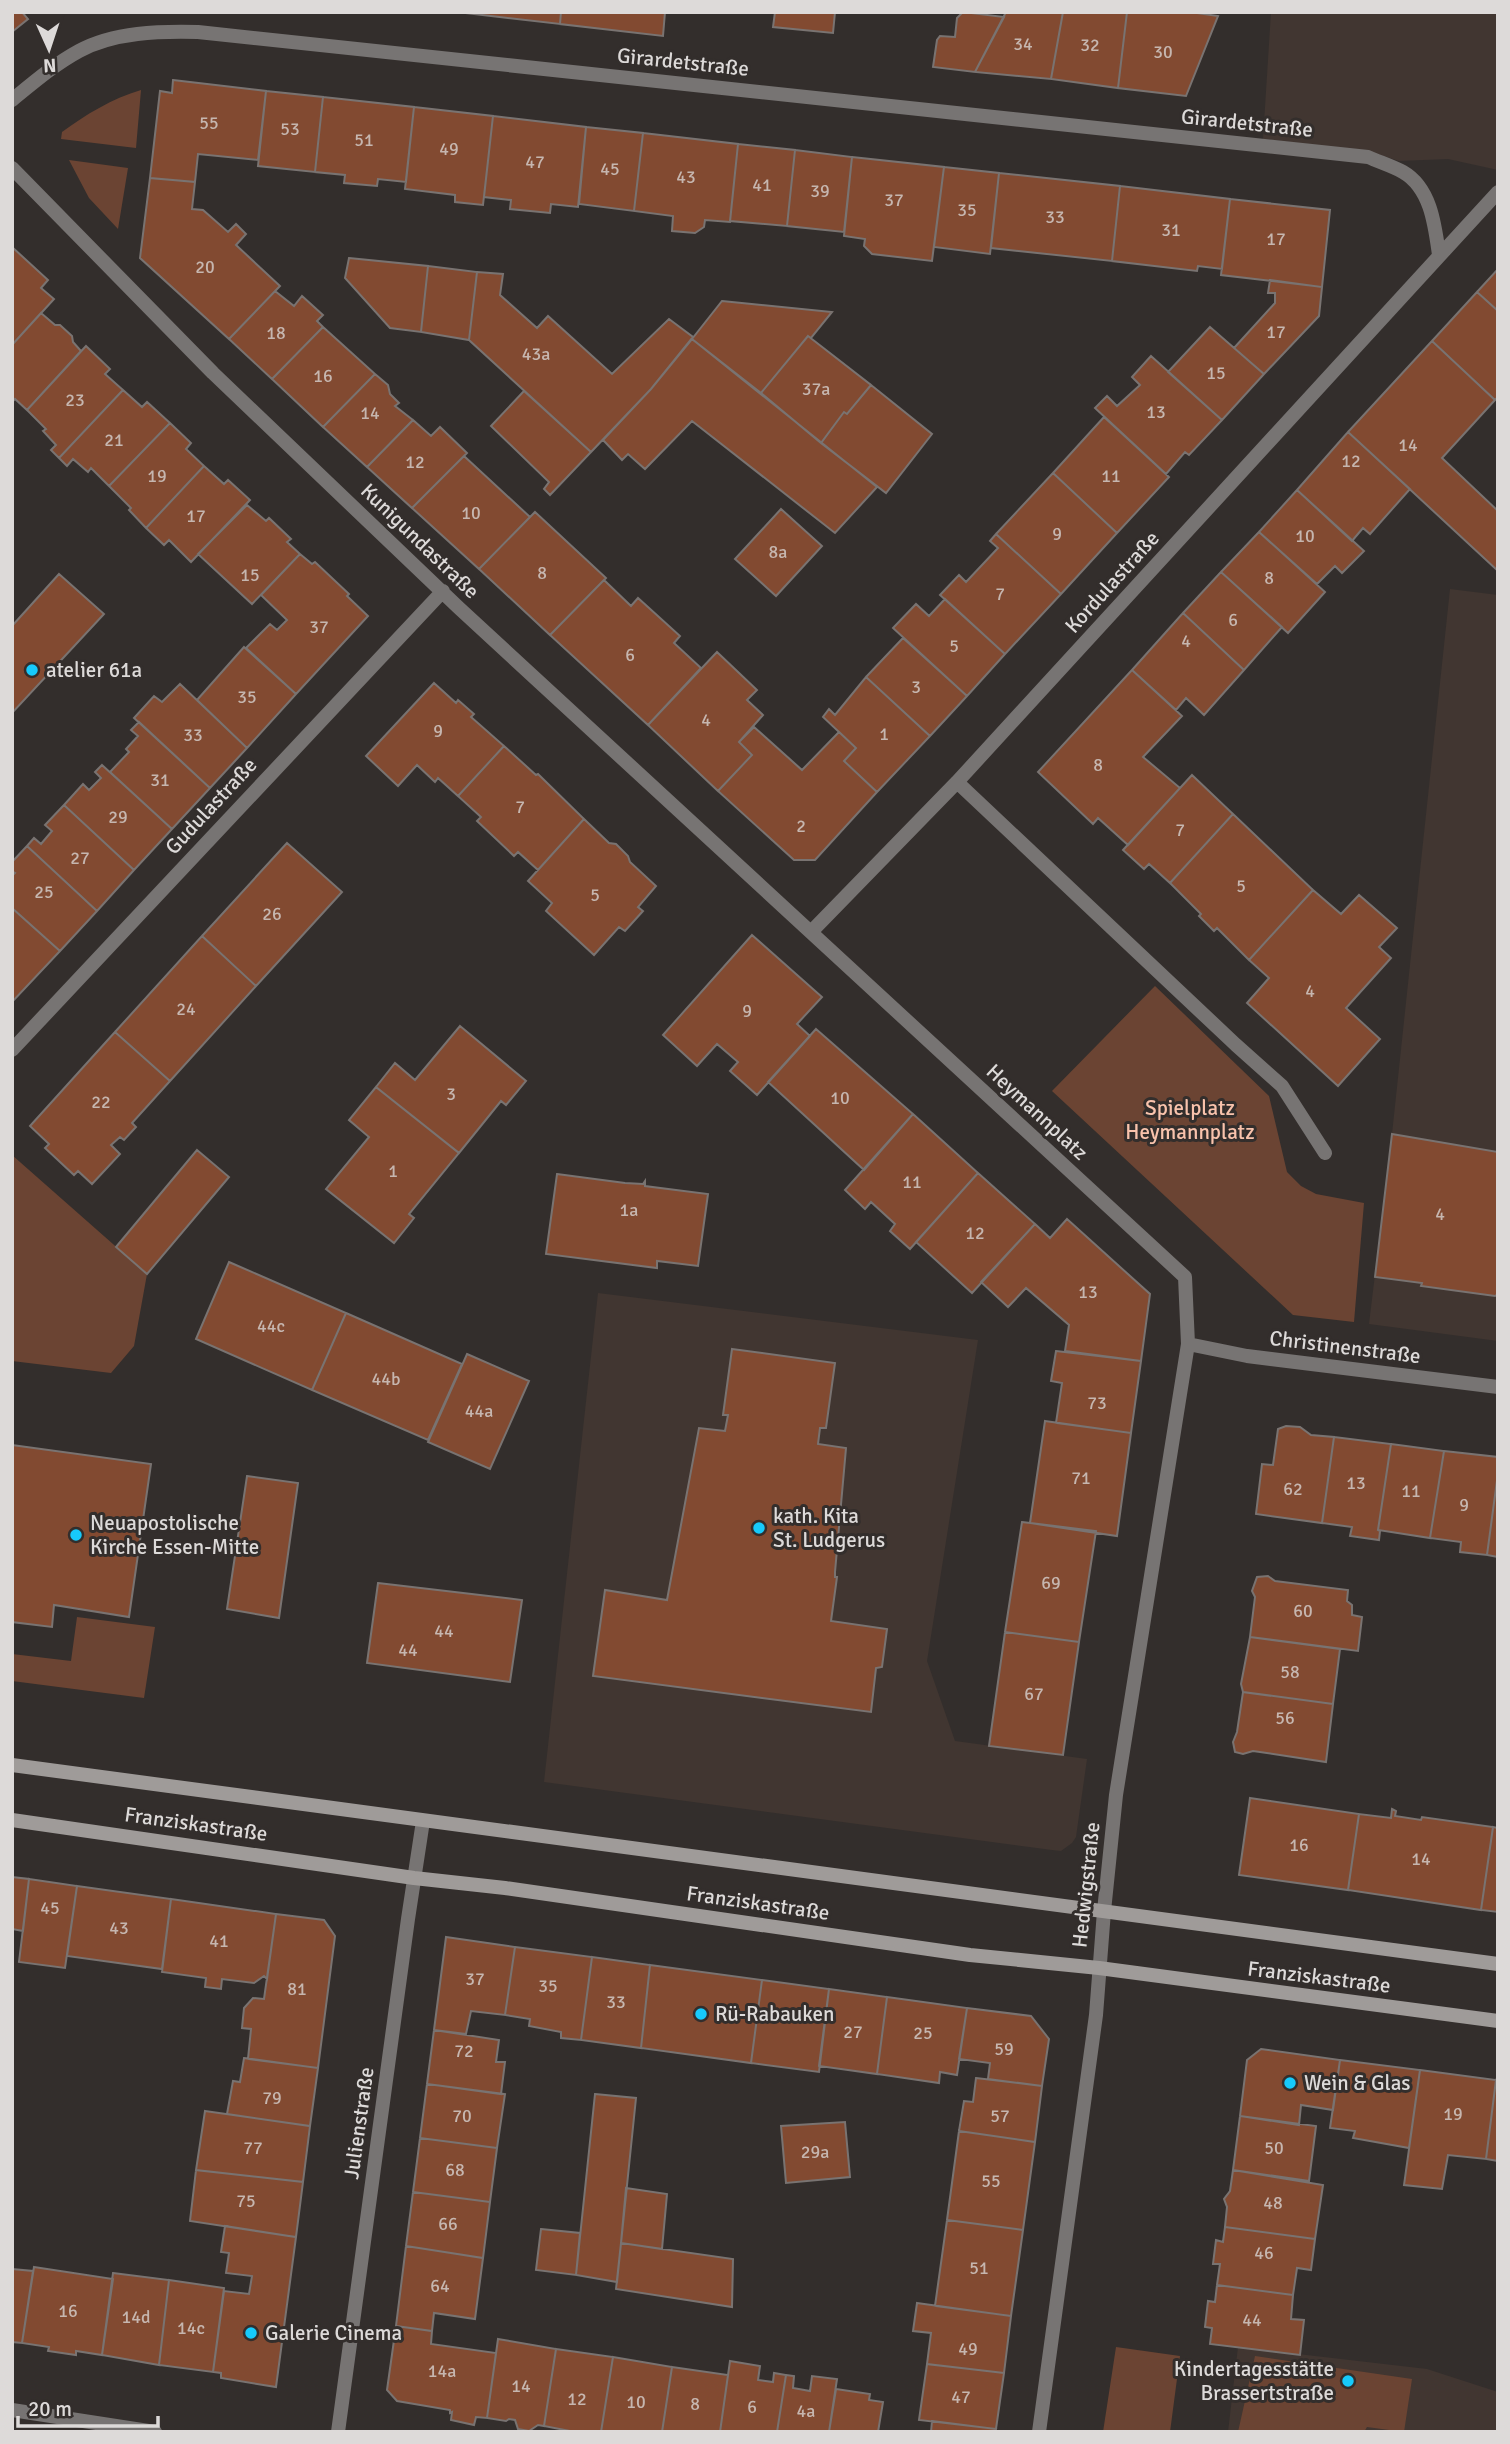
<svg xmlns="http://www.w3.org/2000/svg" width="1510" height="2444" viewBox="0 0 1510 2444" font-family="Signika,sans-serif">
<rect width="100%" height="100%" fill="#332e2c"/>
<path fill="#413631" d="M1271,12H1498V170L1448,159L1399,161L1368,151L1263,139Z
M1450,589L1498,595V1341L1369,1324L1392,1134Z
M598,1293L978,1340L927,1661L955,1741L1087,1759L1076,1837L1072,1843L1061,1851L1052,1850L544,1782Z
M1238,2347L1427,2369L1498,2392V2432H1228Z"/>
<path fill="#6b4433" d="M141,90L136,148L61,139L62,132C85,115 113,98 141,90Z
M69,160L128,168L118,229L89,198Z
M1155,986L1269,1096L1287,1172L1301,1186L1316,1194L1364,1203L1354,1322L1293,1315L1052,1091Z
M12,1155L147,1274L134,1346L111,1373L12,1361Z
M77,1617L155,1627L144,1698L12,1681V1654L71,1661Z
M1116,2347L1180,2356L1170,2432H1103Z
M1255,2356L1412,2379L1404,2432L1367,2427L1364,2432H1238Z"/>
<path fill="#824a31" stroke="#797371" stroke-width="2" d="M12,12H22L28,19L12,32Z
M457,12H561L560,24Z
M561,12H665L663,36L560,24Z
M775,12H835L833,33L773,27Z
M963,12L1004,17L975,72L933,67L937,40L940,36L955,37L957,18Z
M1006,12H1063L1051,79L975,72Z
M1063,12H1127L1118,88L1051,79Z
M1127,12H1190L1218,16L1186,96L1118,88Z
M173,80L266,91L258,160L198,154L195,182L150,178L160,91L172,93Z
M266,91L323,97L315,172L258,166Z
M323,97L414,107L406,182L378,179L377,186L344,183L345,175L315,172Z
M414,107L493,116L483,205L455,202V195L405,189Z
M493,116L586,127L578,207L551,204L550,213L510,209L511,200L484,197Z
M586,127L643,133L634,211L579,204Z
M643,133L738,144L730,222L705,220L704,227L695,233L672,231L673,216L634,211Z
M738,144L795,150L787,226L730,221Z
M795,150L852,157L844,232L787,226Z
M852,157L944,167L932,261L872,254L864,246L865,239L844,236Z
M944,167L999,173L990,254L934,247Z
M999,173L1120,186L1112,261L991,248Z
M150,178L195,182L192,209L203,210L228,232L236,224L246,234L236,245L280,286L229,339L140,258Z
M1120,186L1230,199L1222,269L1198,266L1197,271L1112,261Z
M1230,199L1330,210L1322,287L1221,275Z
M12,247L48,280L41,288L54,299L12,345Z
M349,258L428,266L421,332L390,328L345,278Z
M428,266L477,272L469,340L421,332Z
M1498,269V311L1477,292Z
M477,272L503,274L500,295L537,328L548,316L612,374L669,319L693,337L651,389L591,452L469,340Z
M1270,280L1322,287L1319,316L1264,374L1234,348L1275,303V293H1268Z
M275,291L294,306L302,296L323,315L317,321L323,327L272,379L229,339Z
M1477,292L1498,311V397L1495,400L1432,341Z
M722,301L832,312L811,338L808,336L761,393L692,339Z
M41,313L55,325H60L72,336L73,342L81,351L27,410L15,399L12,402V345Z
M323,327L375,374L323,427L272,379Z
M1210,327L1264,374L1222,420L1168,372Z
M808,336L871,385L847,414L844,412L821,443L761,393Z
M692,339L877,487L835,533L692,421L645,469L628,454L622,460L603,440L651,389Z
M1432,341L1495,400L1442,458L1498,511V571L1348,432Z
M86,346L110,369L105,374L123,390L59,458L51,450L56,445L43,431L46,429L27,410Z
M1151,356L1222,420L1189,455L1185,452L1166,474L1095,408L1107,396L1117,406L1140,385L1132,377Z
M375,374L388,385L390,394L399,403L395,406L413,420L367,467L323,427Z
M871,385L932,434L886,493L821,443L844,412L847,414Z
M123,390L142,407L147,402L170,423L109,486L91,468L88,472L73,459L67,466L59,458Z
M524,391L591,452L550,495L544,489L549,482L491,426Z
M1104,417L1169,477L1117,533L1053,473Z
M413,420L431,436L440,427L467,453L412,508L367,467Z
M170,423L191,443L186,449L204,466L146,528L129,510L131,508L109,486Z
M1348,432L1410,489L1370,534L1363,528L1352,541L1297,490Z
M464,456L530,517L479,569L412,508Z
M204,466L224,484L228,480L250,500L191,562L169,540L164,545L146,528Z
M1053,473L1117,533L1061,594L996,534Z
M1297,490L1364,551L1342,573L1335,566L1317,584L1259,532Z
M247,505L266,521L269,518L291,539L287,542L300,554L252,604L198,554Z
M781,509L822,546L776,596L735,559Z
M535,512L606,578L550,635L479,569Z
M1259,532L1325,592L1288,633L1221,572Z
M996,534L1061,594L1005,654L940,595L959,575L966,582L998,548L990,541Z
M300,554L312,564L315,562L349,594L347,596L368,616L296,694L246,648L270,624L277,630L287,620L261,595Z
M1221,572L1282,627L1244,670L1183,613Z
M59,574L104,614L12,713V626Z
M604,580L631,606L638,598L680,636L674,643L701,668L648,725L550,635Z
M945,599L1005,654L967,696L893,628L916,604L929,616Z
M1183,613L1244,670L1204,715L1186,698L1176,710L1132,670Z
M903,638L967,696L930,736L866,677Z
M244,647L296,694L247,748L197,700Z
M717,652L757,690L747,700L763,715L739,742L752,755L718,791L648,725Z
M1132,670L1182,716L1143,757L1180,788L1128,845L1098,818L1093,824L1038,772Z
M866,677L930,736L877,792L844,761L856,748L823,717L829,709L835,715Z
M434,683L456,703L458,700L474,714L471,717L504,746L458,796L438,778L435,782L417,765L398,786L366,756Z
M180,684L247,748L210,788L134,718L154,696L162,702Z
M139,722L210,788L172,829L110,772L129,752L126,749L138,736L131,730Z
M754,727L802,770L839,732L856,748L844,761L877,792L815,860H794L718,791L752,755L739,742Z
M504,746L536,775L538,774L584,819L538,870L518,852L514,856L477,821L481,817L458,796Z
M102,765L172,829L134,870L64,805L83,784L89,790L101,778L95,772Z
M1192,775L1233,814L1170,883L1149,864L1144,869L1123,850Z
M64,805L134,870L97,911L27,846L34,838L41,844L52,831L45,825Z
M1233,814L1313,890L1249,960L1217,928L1214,931L1199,916L1201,914L1170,883Z
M584,819L609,843L616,844L628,856L630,862L656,886L638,907L643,911L625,931L619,927L594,955L546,911L552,903L528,881Z
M287,843L342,892L256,986L202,936Z
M27,846L97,911L60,951L12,908V876L15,873L12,871V862Z
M1313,890L1341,914L1359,895L1397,928L1379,947L1391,958L1346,1008L1380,1039L1338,1086L1247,1003L1269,978L1249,960Z
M12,908L60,951L12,1002Z
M752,935L822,997L797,1024L810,1036L757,1095L730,1071L738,1062L717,1044L697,1066L663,1035Z
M202,936L256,986L170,1081L115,1032Z
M460,1026L526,1081L506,1105L501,1101L459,1153L376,1087L395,1063L415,1080Z
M816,1029L913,1114L864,1170L768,1082Z
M115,1032L170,1081L132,1123L136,1127L124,1140L120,1137L111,1145L120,1154L92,1184L78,1171L74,1175L45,1148L49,1144L30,1126Z
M376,1087L459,1153L409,1214L414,1218L394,1243L326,1189L369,1137L349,1120Z
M913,1114L978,1173L910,1249L890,1231L895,1224L871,1202L865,1209L845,1190Z
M1392,1134L1498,1152V1294L1495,1296L1421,1286L1422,1283L1375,1277Z
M197,1150L229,1177L147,1274L116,1247Z
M978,1173L1035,1224L972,1293L916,1242Z
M557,1174L625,1183L643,1184L645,1181V1186L708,1194L698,1266L657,1261V1268L546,1254Z
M1067,1219L1150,1294L1141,1361L1065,1351L1069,1325L1026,1288L1008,1307L981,1282L1035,1224L1050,1238Z
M229,1262L346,1313L312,1390L196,1339Z
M346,1313L462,1364L428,1440L312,1390Z
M732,1349L835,1363L826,1428H820L818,1444L846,1448L835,1572V1577H837L831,1621L887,1629L882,1667L876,1668L871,1712L593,1676L605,1590L667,1600L699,1428L725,1431L728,1415H723Z
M1056,1351L1141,1361L1131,1433L1056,1423L1062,1383L1051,1381Z
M467,1354L529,1381L490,1469L428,1442Z
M1045,1421L1131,1433L1117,1536L1030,1523Z
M1286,1426L1300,1427L1311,1435L1334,1437L1322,1523L1256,1514L1262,1464L1273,1465L1278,1429Z
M1334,1437L1391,1444L1378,1530L1380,1531L1379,1540L1350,1536L1352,1527L1322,1523Z
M1391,1444L1444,1451L1430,1538L1378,1530Z
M12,1445L151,1464L129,1617L54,1605L52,1627L12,1622Z
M1444,1451L1498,1457V1473L1487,1555L1460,1552L1461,1542L1430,1538Z
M1498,1473V1557L1487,1555Z
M247,1476L298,1483L279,1618L227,1609Z
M1022,1522L1096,1531L1079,1642L1005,1632Z
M1268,1576L1275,1581L1348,1590L1347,1601L1352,1605V1615L1362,1617L1358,1651L1250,1637L1255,1597L1252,1591L1257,1577Z
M378,1583L522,1600L510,1682L367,1663Z
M1005,1632L1079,1642L1063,1755L989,1746Z
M1250,1637L1340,1649L1333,1704L1243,1692L1241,1684Z
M1243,1692L1333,1704L1326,1762L1253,1751L1243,1754L1235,1752L1233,1742L1237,1732Z
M1250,1798L1359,1814L1348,1890L1239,1875Z
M1392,1809L1396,1811L1395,1816L1421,1820L1422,1817L1493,1827L1481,1910L1348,1890L1359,1814L1391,1818Z
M1493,1827L1498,1828V1912L1481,1910Z
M12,1877L29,1879L23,1931L12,1929Z
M29,1879L77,1886L65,1968L19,1962Z
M77,1886L171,1899L162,1969L67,1956Z
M171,1899L276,1914L267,1979L264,1976L254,1983L222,1979L221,1989L205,1987L206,1978L162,1972Z
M276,1914L324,1920L335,1936L318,2068L248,2059L251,2029L242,2028L244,2008L253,1998L264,1999Z
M446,1937L515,1947L505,2015L471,2011L466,2034L434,2030Z
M515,1947L592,1957L581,2040L561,2038V2032L529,2026L530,2019L505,2015Z
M592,1957L650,1965L641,2048L581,2040Z
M650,1965L762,1980L751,2063L641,2048Z
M762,1980L829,1989L819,2072L751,2063Z
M829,1989L887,1997L877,2074L819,2066Z
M887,1997L967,2008L957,2075L940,2072L939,2083L877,2074Z
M967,2008L1031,2016L1049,2039L1042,2086L988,2079L990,2063L959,2059Z
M434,2030L499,2040L496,2062H505L501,2094L427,2084Z
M1261,2049L1340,2060L1333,2110L1301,2105L1299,2125L1240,2116L1247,2060Z
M244,2058L318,2068L310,2126L227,2114L233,2081L240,2082Z
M1340,2060L1420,2070L1409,2148L1353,2138L1355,2131L1330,2128Z
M1420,2070L1496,2080L1486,2159L1448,2155L1442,2189L1404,2185Z
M976,2078L1042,2086L1035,2142L959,2131L964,2101L973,2102Z
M1496,2080L1498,2081V2161L1486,2159Z
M427,2084L505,2094L497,2148L420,2138Z
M595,2094L636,2098L617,2282L576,2275Z
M205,2111L310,2126L303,2182L196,2170Z
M1240,2116L1316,2126L1309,2181L1233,2170Z
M845,2122L850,2177L786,2183L781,2126Z
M959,2131L1035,2142L1023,2230L947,2220Z
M420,2138L497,2148L490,2202L413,2192Z
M196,2170L303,2182L296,2237L190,2221Z
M1233,2170L1323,2185L1315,2239L1225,2227L1227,2207L1224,2199L1230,2191Z
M626,2188L667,2194L662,2249L621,2243Z
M413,2192L490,2202L483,2258L406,2246Z
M947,2220L1023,2230L1011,2316L935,2306Z
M225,2226L296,2237L276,2387L221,2378V2373L213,2372L224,2291L249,2294L252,2276L226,2273L229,2253L221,2252Z
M1225,2227L1315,2239L1311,2270L1297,2268L1293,2295L1217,2285L1220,2264H1213L1216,2240L1223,2242Z
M541,2229L580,2233L576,2275L536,2270Z
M621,2243L733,2259L732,2307L616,2289Z
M406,2246L483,2258L475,2319L434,2313L432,2331L396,2326Z
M34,2267L113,2279L102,2355L76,2351V2355L48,2351L49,2347L22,2343Z
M12,2269L33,2271L22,2343L12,2342Z
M113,2273L169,2280L159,2365L102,2355Z
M169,2280L224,2288L213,2372L159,2365Z
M1217,2285L1293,2295L1291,2319L1304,2320L1300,2355L1210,2344L1212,2328L1205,2327L1208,2301L1215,2302Z
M917,2303L1011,2316L1004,2373L927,2364L931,2333L913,2331Z
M396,2326L432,2331L431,2344L496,2353L487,2418L476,2417L474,2425L451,2420L452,2412L450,2413V2410L397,2401L387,2390Z
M498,2339L556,2349L544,2426L538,2425L529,2431L518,2429L515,2420L509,2419L506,2421L487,2418Z
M556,2349L613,2357L601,2432H575L544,2426Z
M613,2357L672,2367L662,2432H601Z
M730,2361L760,2366L758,2380L773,2382L774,2373L786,2375L777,2432H720Z
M927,2364L1004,2373L996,2429L919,2420Z
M672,2367L728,2375L720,2432H662Z
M786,2375L794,2376L793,2388L810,2391L812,2376L837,2379L829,2432H777Z
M836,2389L870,2394L869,2400L883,2402L878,2432H829Z
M932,2421L996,2429L995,2432H931Z"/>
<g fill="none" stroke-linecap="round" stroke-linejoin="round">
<path stroke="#777473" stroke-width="14" d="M12,100C34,82 55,64 79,51C114,32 160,31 198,32L1368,157C1379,162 1392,166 1403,172C1431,188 1435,226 1439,255
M12,168L213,373L459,608L1185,1277L1188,1344L1116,1795L1104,1911L1096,2015L1039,2432
M957,782L1236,1045L1282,1086L1325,1153
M811,932L957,782L1498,192
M12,1050L443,591
M1188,1344L1247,1356L1498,1387
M12,2410L155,2432
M338,2432L408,1919L423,1821"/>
<path stroke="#9f9b99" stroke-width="14" d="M12,1765L1498,1964
M12,1820L414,1878L505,1888L970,1955L1099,1968L1498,2021"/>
</g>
<g fill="#17cafb" stroke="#332e2c" stroke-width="2.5">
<circle cx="32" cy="670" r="7"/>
<circle cx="759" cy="1528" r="7"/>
<circle cx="76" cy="1535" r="7"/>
<circle cx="701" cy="2014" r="7"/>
<circle cx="1290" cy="2083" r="7"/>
<circle cx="251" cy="2333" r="7"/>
<circle cx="1348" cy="2381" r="7"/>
</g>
<g text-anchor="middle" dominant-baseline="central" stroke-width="6" stroke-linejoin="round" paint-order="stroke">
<g font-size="18" fill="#c6b6af">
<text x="1023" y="44">34</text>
<text x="1090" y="45">32</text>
<text x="1163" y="52">30</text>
<text x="209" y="123">55</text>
<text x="290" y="129">53</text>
<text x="364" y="140">51</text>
<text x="449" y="149">49</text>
<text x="535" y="162">47</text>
<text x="610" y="169">45</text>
<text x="686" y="177">43</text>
<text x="762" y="185">41</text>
<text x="820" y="191">39</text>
<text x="894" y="200">37</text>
<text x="967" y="210">35</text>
<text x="1055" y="217">33</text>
<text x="1171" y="230">31</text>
<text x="1276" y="239">17</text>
<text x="205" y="267">20</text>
<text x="1276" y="332">17</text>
<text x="276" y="333">18</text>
<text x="536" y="354">43a</text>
<text x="1216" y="373">15</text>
<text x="323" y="376">16</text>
<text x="816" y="389">37a</text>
<text x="75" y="400">23</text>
<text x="1156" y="412">13</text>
<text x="370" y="413">14</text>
<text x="114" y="440">21</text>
<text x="1408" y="445">14</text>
<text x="1351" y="461">12</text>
<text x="415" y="462">12</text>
<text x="157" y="476">19</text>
<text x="1111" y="476">11</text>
<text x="471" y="513">10</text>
<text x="196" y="516">17</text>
<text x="1057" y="534">9</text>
<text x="1305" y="536">10</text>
<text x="778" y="552">8a</text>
<text x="542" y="573">8</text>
<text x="250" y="575">15</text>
<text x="1269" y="578">8</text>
<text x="1000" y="594">7</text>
<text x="1233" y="620">6</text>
<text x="319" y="627">37</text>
<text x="1186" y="641">4</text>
<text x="954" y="646">5</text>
<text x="630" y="655">6</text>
<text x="916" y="687">3</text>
<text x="247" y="697">35</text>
<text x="706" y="720">4</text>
<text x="438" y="731">9</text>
<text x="884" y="734">1</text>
<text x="193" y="735">33</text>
<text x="1098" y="765">8</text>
<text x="160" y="780">31</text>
<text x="520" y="807">7</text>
<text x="118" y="817">29</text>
<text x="801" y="826">2</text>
<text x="1180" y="830">7</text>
<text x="80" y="858">27</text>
<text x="1241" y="886">5</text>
<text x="44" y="892">25</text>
<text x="595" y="895">5</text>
<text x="272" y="914">26</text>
<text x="1310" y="991">4</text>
<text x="186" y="1009">24</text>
<text x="747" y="1011">9</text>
<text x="451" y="1094">3</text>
<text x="840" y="1098">10</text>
<text x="101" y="1102">22</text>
<text x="393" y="1171">1</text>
<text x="912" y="1182">11</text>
<text x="629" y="1210">1a</text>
<text x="1440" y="1214">4</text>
<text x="975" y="1233">12</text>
<text x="1088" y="1292">13</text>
<text x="271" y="1326">44c</text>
<text x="386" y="1379">44b</text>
<text x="1097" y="1403">73</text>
<text x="479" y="1411">44a</text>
<text x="1081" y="1478">71</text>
<text x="1356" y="1483">13</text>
<text x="1293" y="1489">62</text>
<text x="1411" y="1491">11</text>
<text x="1464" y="1505">9</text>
<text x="1051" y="1583">69</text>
<text x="1303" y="1611">60</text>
<text x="444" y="1631">44</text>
<text x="408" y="1650">44</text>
<text x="1290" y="1672">58</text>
<text x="1034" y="1694">67</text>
<text x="1285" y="1718">56</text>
<text x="1299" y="1845">16</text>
<text x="1421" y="1859">14</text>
<text x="50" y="1908">45</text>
<text x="119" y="1928">43</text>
<text x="219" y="1941">41</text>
<text x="475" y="1979">37</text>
<text x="548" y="1986">35</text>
<text x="297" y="1989">81</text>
<text x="616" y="2002">33</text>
<text x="853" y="2032">27</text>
<text x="923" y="2033">25</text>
<text x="1004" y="2049">59</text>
<text x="464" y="2051">72</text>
<text x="272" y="2098">79</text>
<text x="1453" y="2114">19</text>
<text x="462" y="2116">70</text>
<text x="1000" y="2116">57</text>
<text x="253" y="2148">77</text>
<text x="1274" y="2148">50</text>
<text x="815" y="2152">29a</text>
<text x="455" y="2170">68</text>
<text x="991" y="2181">55</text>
<text x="246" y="2201">75</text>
<text x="1273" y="2203">48</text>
<text x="448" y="2224">66</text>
<text x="1264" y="2253">46</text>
<text x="979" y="2268">51</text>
<text x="440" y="2286">64</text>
<text x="68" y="2311">16</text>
<text x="136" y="2317">14d</text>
<text x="1252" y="2320">44</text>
<text x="191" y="2328">14c</text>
<text x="968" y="2349">49</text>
<text x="442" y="2371">14a</text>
<text x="521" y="2386">14</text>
<text x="961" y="2397">47</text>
<text x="577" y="2399">12</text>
<text x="636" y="2402">10</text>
<text x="695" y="2404">8</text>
<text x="752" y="2407">6</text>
<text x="806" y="2411">4a</text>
</g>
<g font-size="21" fill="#dddad9" stroke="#332e2c">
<text transform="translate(683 62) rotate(6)">Girardetstraße</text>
<text transform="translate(1247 123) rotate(6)">Girardetstraße</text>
<text transform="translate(420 541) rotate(44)">Kunigundastraße</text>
<text transform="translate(1112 582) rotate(-48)">Kordulastraße</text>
<text transform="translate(211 806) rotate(-47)">Gudulastraße</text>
<text transform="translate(1037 1112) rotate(43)">Heymannplatz</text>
<text transform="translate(1345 1347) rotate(7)">Christinenstraße</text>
<text transform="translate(196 1824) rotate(8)">Franziskastraße</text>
<text transform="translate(1086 1885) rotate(-84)">Hedwigstraße</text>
<text transform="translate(758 1903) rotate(8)">Franziskastraße</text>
<text transform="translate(1319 1977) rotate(7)">Franziskastraße</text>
<text transform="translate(359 2123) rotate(-82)">Julienstraße</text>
</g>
<g font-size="21" fill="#dddad9" stroke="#332e2c" text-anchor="start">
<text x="46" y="670">atelier 61a</text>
<text x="773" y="1516">kath. Kita<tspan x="773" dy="24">St. Ludgerus</tspan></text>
<text x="90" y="1523">Neuapostolische<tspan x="90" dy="24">Kirche Essen-Mitte</tspan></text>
<text x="715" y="2014">Rü-Rabauken</text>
<text x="1304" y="2083">Wein &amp; Glas</text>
<text x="265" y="2333">Galerie Cinema</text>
<text x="1334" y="2369" text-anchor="end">Kindertagesstätte<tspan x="1334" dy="24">Brassertstraße</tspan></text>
</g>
<g font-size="21" fill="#f9c3ac" stroke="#332e2c">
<text x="1190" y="1108">Spielplatz<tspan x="1190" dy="24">Heymannplatz</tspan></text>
</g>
</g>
<rect width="1510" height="2444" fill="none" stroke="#dddad9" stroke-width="28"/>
<g transform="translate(49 49) rotate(177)" stroke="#332e2c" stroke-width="5" paint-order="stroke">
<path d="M0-5L12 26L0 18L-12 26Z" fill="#dddad9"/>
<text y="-10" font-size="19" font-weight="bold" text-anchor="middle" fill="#dddad9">N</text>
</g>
<path d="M18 2416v10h140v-10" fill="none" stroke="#dddad9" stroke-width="3.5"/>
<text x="28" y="2416" font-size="21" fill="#dddad9" stroke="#332e2c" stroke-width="5" paint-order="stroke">20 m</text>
</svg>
